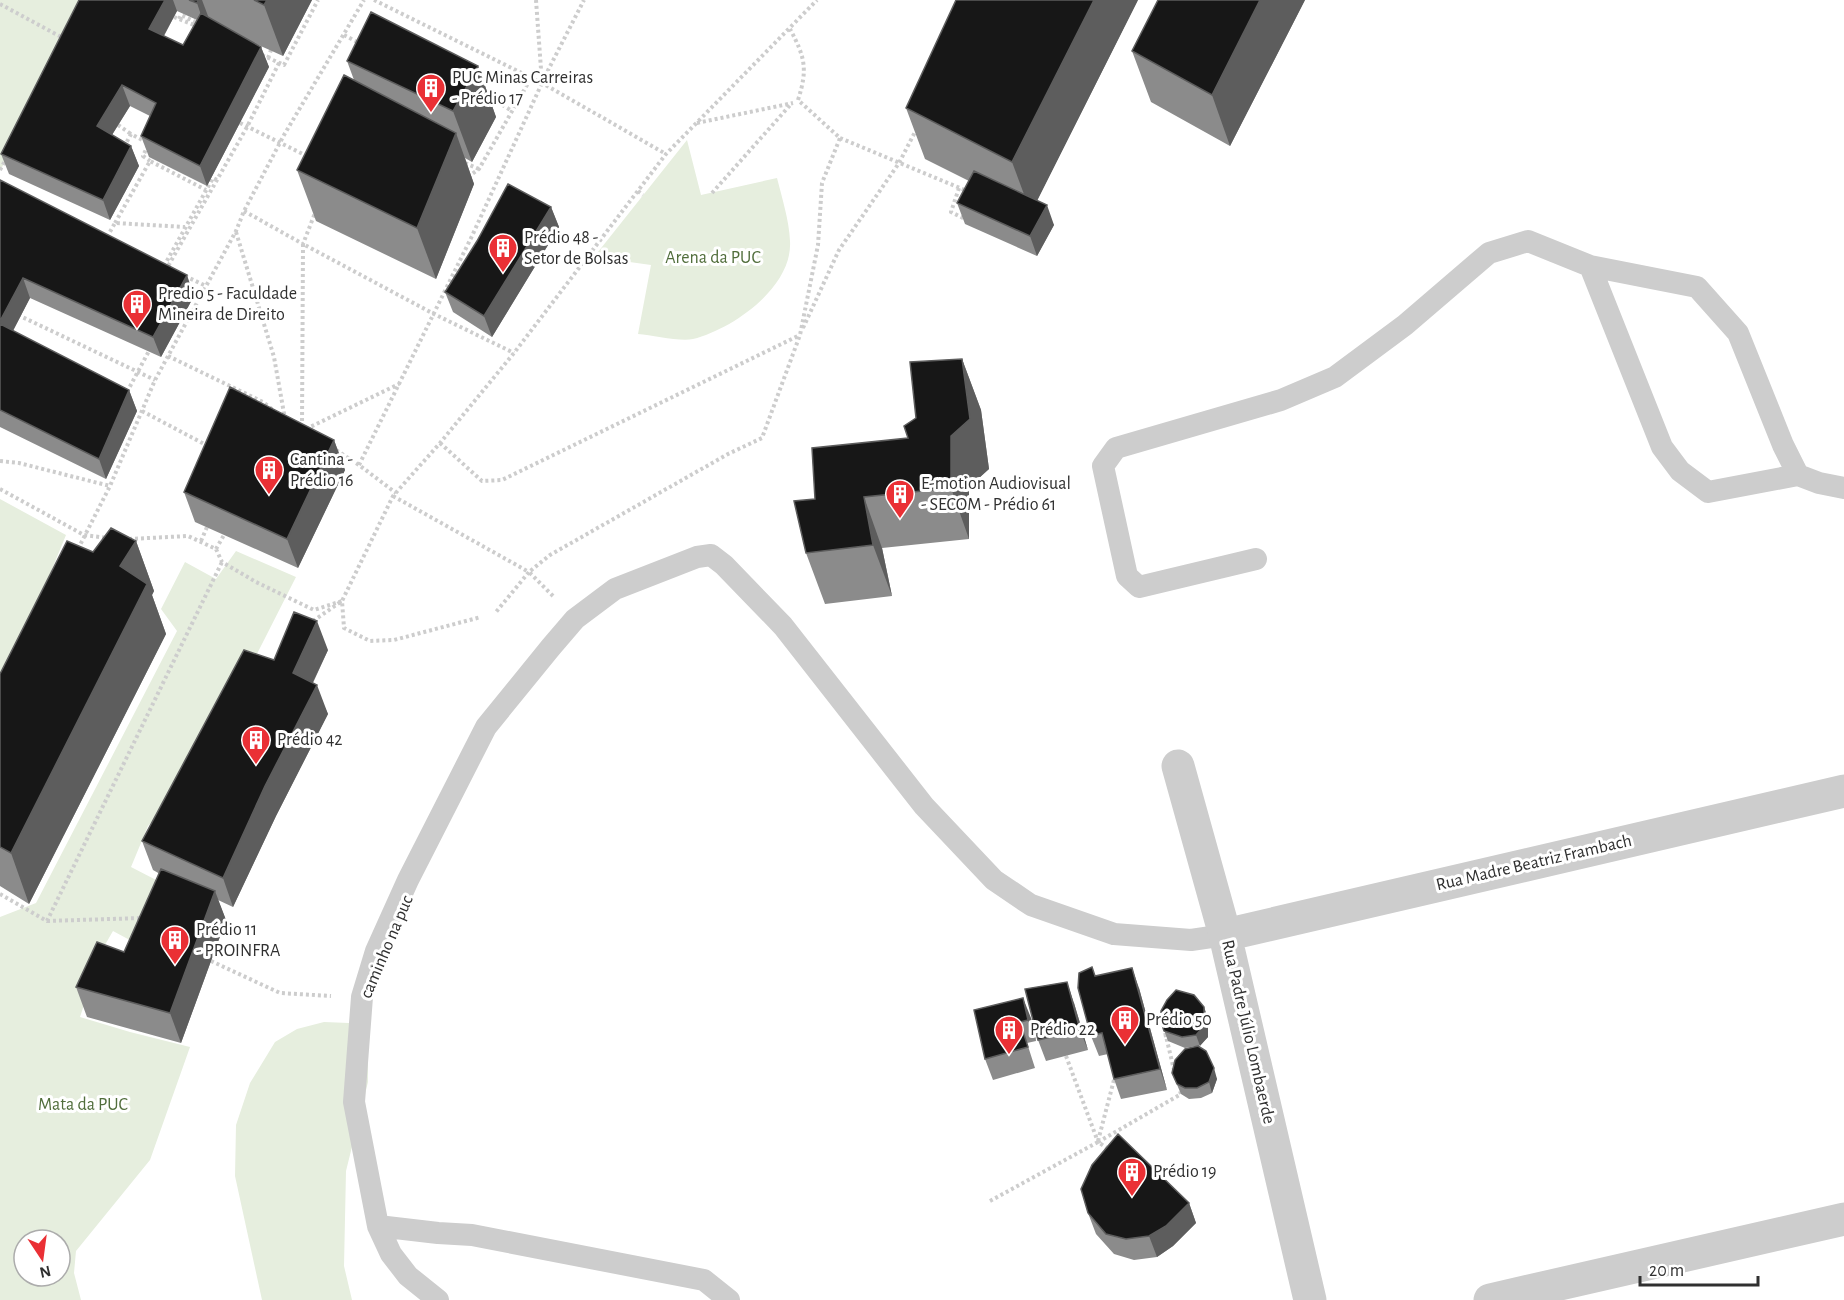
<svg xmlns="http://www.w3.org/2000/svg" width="1844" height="1300" viewBox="0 0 1844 1300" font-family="'Alegreya Sans',sans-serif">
<rect width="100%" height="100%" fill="#fff"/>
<path fill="#e6eede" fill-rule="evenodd" d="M0,0H89L0,171Z
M687,140L701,195L777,178C782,198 789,220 790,241C793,287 733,329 693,339C680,342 653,335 638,334L651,265L594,257Z
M0,499L66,535L0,696Z
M236,551L296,577L198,770L148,826L131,867L160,882L139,945L113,931L102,950L80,1017L130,1032L190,1047L150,1160L76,1251L74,1273L81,1300H0V917L36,903L177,631L161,609L185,562L216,579ZM24,1240H60V1276H24Z
M324,1022L349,1023L368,1039V1082L346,1171L344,1266L352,1300H262L235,1176L236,1125L250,1083L275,1042L297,1029Z"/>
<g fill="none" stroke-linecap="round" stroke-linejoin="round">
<path stroke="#cdcdcd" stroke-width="4" stroke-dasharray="3 3" stroke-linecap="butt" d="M374,0L542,83L666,154
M0,4L63,38
M174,17L199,27
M179,19L181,15L198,23
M344,35L359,43
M262,55L284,65L318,0
M268,58L271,50
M542,82L584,0
M489,105L493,99L512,111
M240,123L309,157
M697,123L793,103
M118,125L131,134
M840,138L967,191
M148,145L143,156L150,161
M124,147L131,134L146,142
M465,163L479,169
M0,170L7,157
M468,177L479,169L531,78
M959,188L951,212L965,219
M638,191L643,195
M712,193L792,103
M244,211L303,244L315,213
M115,223L150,161L206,190
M236,232L274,357L285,419
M107,237L115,223L185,227
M164,266L213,178L217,180
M170,269L167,268L247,127L279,63
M185,276L206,286
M18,315L155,380
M803,328L839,250L899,163L916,130
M168,356L263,402L273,410
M127,392L150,349
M142,411L208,446
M302,427L303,244L434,314L514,353
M306,429L399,384
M440,443L482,481L502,480L800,335
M336,450L359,465L396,493
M0,461L19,463L110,486
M359,465L472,236L542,83L536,0
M0,489L84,535L107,538
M393,496L529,572L496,612
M129,539L188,536L216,549L222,562L256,582L314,610L342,601L344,628L370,641L394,640L481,617
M201,541L207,527
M78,549L110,486L155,380L236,231L244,211L284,135L364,0
M216,549L224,535
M553,596L529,572L550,555L728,454L762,438L800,335L818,245L822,183L840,138L798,100C808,69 805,57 790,29
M313,621L342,601L393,496L440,443L514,353L666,154L817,0
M0,894L47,921L222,562
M47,921L142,918
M211,961L280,993L331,996
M1166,1037L1165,1032L1174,1070
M1066,1056L1098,1142
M1098,1141L1115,1076
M1098,1142L1181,1094L1180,1091
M990,1201L1098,1142L1110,1150"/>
<path stroke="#cdcdcd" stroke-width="22" d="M1590,266L1662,447L1680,471L1708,492L1798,475
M1256,559L1139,587L1127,576L1103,466L1116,448L1281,400L1335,377L1405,325L1489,253L1528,241L1590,266L1697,287L1738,333L1783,445L1798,475L1819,483L1844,488
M378,1226L438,1233L472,1235L704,1280L729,1300
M438,1300L408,1276L391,1254L378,1226L354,1102L362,997L376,951L408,880L486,727L551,647L575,619L615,589L697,557L711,555L724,565L783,626L924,806L994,880L1031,905L1114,934L1191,940L1225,935"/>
<path stroke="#cdcdcd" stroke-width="33" d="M1178,766L1225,935L1310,1300
M1225,935L1844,791
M1490,1300L1844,1219"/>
</g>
<path fill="#8b8b8b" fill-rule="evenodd" d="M79,0H312L283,56L252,42L261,47L269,67L207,186L149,157L141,136L150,116L130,106L112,135L131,146L139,166L110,220L9,174L1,154ZM177,11L197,20L183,45L164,36Z
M1138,0L1037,200L1054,225L1037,256L965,224L957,203L969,181L925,159L906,108Z
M1305,0L1230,146L1151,102L1132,51Z
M347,61L478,66L496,117L472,162L465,158L474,184L436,279L316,221L297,170L354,80Z
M0,180L194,296L161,357L30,298L13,331L129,390L137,411L106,479L0,427Z
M551,207L559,227L492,337L453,312L445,292Z
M962,359L981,410L989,469L969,487V539L882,548L892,596L825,604L806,553L815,499L908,438L916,418Z
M334,440L345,470L298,568L195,522L184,492Z
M136,541L154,591L152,595L166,634L29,904L0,886V674Z
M328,650L313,683L328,714L276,816L233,907L218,900L226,920L181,1043L87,1017L76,987L124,952L160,874L153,870L142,841L274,660Z
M1095,976L1139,988L1167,1090L1121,1099L1114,1079L1108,1054L1099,1056L1091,1036Z
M1074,1003L1088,1050L1046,1061L1038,1040Z
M974,1010L1031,1018L1036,1041L1027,1043L1035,1068L993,1080L985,1059Z
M1208,1018V1037L1199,1046L1217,1079L1212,1093L1201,1098L1189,1099L1181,1094L1172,1073L1196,1046L1185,1048L1168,1041L1161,1022Z
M1189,1203L1196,1223L1173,1246L1157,1257L1134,1260L1114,1254L1096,1234L1088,1213Z"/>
<path fill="#5d5d5d" d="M165,0H173L177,11L156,50L149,29Z
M198,0H202L208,16L204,24L197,3Z
M267,0H312L283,56L264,5Z
M1094,0H1138L1031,213L1012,162Z
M1260,0H1305L1230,146L1212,95Z
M261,47L269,67L207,186L200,166Z
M478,66L496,117L472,162L453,111Z
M122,85L130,106L105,146L97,126Z
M456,133L474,184L436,279L417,228Z
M131,146L139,166L110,220L103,200Z
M1047,205L1054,225L1037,256L1030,236Z
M551,207L559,227L492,337L484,316Z
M187,275L194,296L161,357L153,337Z
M23,278L30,298L6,344L0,326V321Z
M962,359L981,410L989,469L969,487V539L951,488V436Z
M129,390L137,411L106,479L99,459Z
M334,440L345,470L298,568L287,539Z
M864,497L882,548L892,596L873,545Z
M136,541L154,591L152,595L166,634L29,904L11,853L120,566Z
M317,621L328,650L303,703L293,673Z
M317,685L328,714L276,816L233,907L223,878L265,786Z
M215,891L226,920L181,1043L170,1013Z
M1132,968L1139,988L1167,1090L1160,1069Z
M1067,982L1074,1003L1088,1050L1080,1030Z
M1023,998L1031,1018L1036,1041L1028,1020Z
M1204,1007L1208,1018V1037L1200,1046L1196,1035Z
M1214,1068L1217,1079L1212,1093L1209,1082Z
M1189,1203L1196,1223L1173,1246L1157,1257L1149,1236Z"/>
<path fill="#171717" stroke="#5d5d5d" stroke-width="1.5" d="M79,0H165L149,29L183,45L201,13L261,47L200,166L141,136L156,103L122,85L97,126L131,146L103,200L1,154Z
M189,0H198L197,3Z
M254,0H267L264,5Z
M956,0H1094L1012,162L906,108Z
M1158,0H1260L1212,95L1132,51Z
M371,12L478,66L453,111L347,61Z
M344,75L456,133L417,228L297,170Z
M974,171L1047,205L1030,236L957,203Z
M0,180L187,275L153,337L23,278L0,321Z
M508,184L551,207L484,316L445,292L477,241Z
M0,324L129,390L99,459L0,410Z
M962,359L970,419L951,436V488L864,497L873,545L806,553L794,501L815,499L812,448L908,438L904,426L916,418L910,362Z
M230,387L334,440L287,539L184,492Z
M111,528L136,541L120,566L147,584L11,853L0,847V674L67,541L93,552Z
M294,612L317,621L293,673L317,685L265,786L223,878L142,841L244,650L274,660Z
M161,869L215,891L170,1013L76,987L97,942L124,952Z
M1092,967L1095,976L1132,968L1160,1069L1114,1079L1102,1033L1091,1036L1078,988L1079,973Z
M1067,982L1080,1030L1038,1040L1025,989Z
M1176,990L1194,995L1204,1007V1026L1196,1035L1182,1037L1164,1031L1161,1022V1011L1167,1000Z
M1023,998L1028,1020L1020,1022L1028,1047L985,1059L974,1010Z
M1198,1046L1206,1051L1214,1068L1209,1082L1197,1088H1185L1177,1084L1172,1073L1175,1060L1185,1049Z
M1118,1134L1189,1203L1166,1226L1149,1236L1126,1239L1106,1234L1088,1213L1081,1189L1092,1165Z"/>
<defs>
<g id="building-pin" transform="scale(1.5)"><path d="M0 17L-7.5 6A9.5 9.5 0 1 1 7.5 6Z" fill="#ea3035" stroke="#fff"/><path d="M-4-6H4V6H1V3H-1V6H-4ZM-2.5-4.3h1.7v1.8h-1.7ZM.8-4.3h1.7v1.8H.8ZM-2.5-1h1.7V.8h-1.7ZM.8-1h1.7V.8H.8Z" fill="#fff"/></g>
</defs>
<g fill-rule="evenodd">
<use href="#building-pin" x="431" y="88"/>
<use href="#building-pin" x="503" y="248"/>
<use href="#building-pin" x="137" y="304"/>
<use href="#building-pin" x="269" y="470"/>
<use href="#building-pin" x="900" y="494"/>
<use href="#building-pin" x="256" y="740"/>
<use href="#building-pin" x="175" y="940"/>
<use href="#building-pin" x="1125" y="1020"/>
<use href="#building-pin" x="1009" y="1030"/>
<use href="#building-pin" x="1132" y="1172"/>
</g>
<g text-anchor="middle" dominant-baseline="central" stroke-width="6" stroke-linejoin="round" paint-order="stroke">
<g font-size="18" fill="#303030" stroke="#fff" text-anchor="start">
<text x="452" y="78">PUC Minas Carreiras<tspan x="452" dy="21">- Prédio 17</tspan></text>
<text x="524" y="238">Prédio 48 -<tspan x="524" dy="21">Setor de Bolsas</tspan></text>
<text x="158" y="294">Predio 5 - Faculdade<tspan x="158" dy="21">Mineira de Direito</tspan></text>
<text x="290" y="460">Cantina -<tspan x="290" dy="21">Prédio 16</tspan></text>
<text x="921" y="484">E-motion Audiovisual<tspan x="921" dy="21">- SECOM - Prédio 61</tspan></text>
<text x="277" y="740">Prédio 42</text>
<text x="196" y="930">Prédio 11<tspan x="196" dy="21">- PROINFRA</tspan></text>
<text x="1146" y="1020">Prédio 50</text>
<text x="1030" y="1030">Prédio 22</text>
<text x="1153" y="1172">Prédio 19</text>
</g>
<g font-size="18" fill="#516e3c" stroke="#fff">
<text x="713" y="258">Arena da PUC</text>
<text x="83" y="1105">Mata da PUC</text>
</g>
<g font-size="18" fill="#303030" stroke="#fff">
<text transform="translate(1534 863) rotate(-13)">Rua Madre Beatriz Frambach</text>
<text transform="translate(387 947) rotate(-67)">caminho na puc</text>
<text transform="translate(1248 1032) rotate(77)">Rua Padre Júlio Lombaerde</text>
</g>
</g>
<g transform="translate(42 1258) rotate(167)"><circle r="28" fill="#ffffff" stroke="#acacac" stroke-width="1.5"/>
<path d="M0-4.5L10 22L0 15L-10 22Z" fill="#ea3035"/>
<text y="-9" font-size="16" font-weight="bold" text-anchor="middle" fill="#303030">N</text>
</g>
<path d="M1640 1276v9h118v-9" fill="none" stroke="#303030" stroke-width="3"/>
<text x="1649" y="1276" font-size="18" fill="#303030" stroke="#ffffff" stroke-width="4.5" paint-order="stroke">20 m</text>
</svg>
